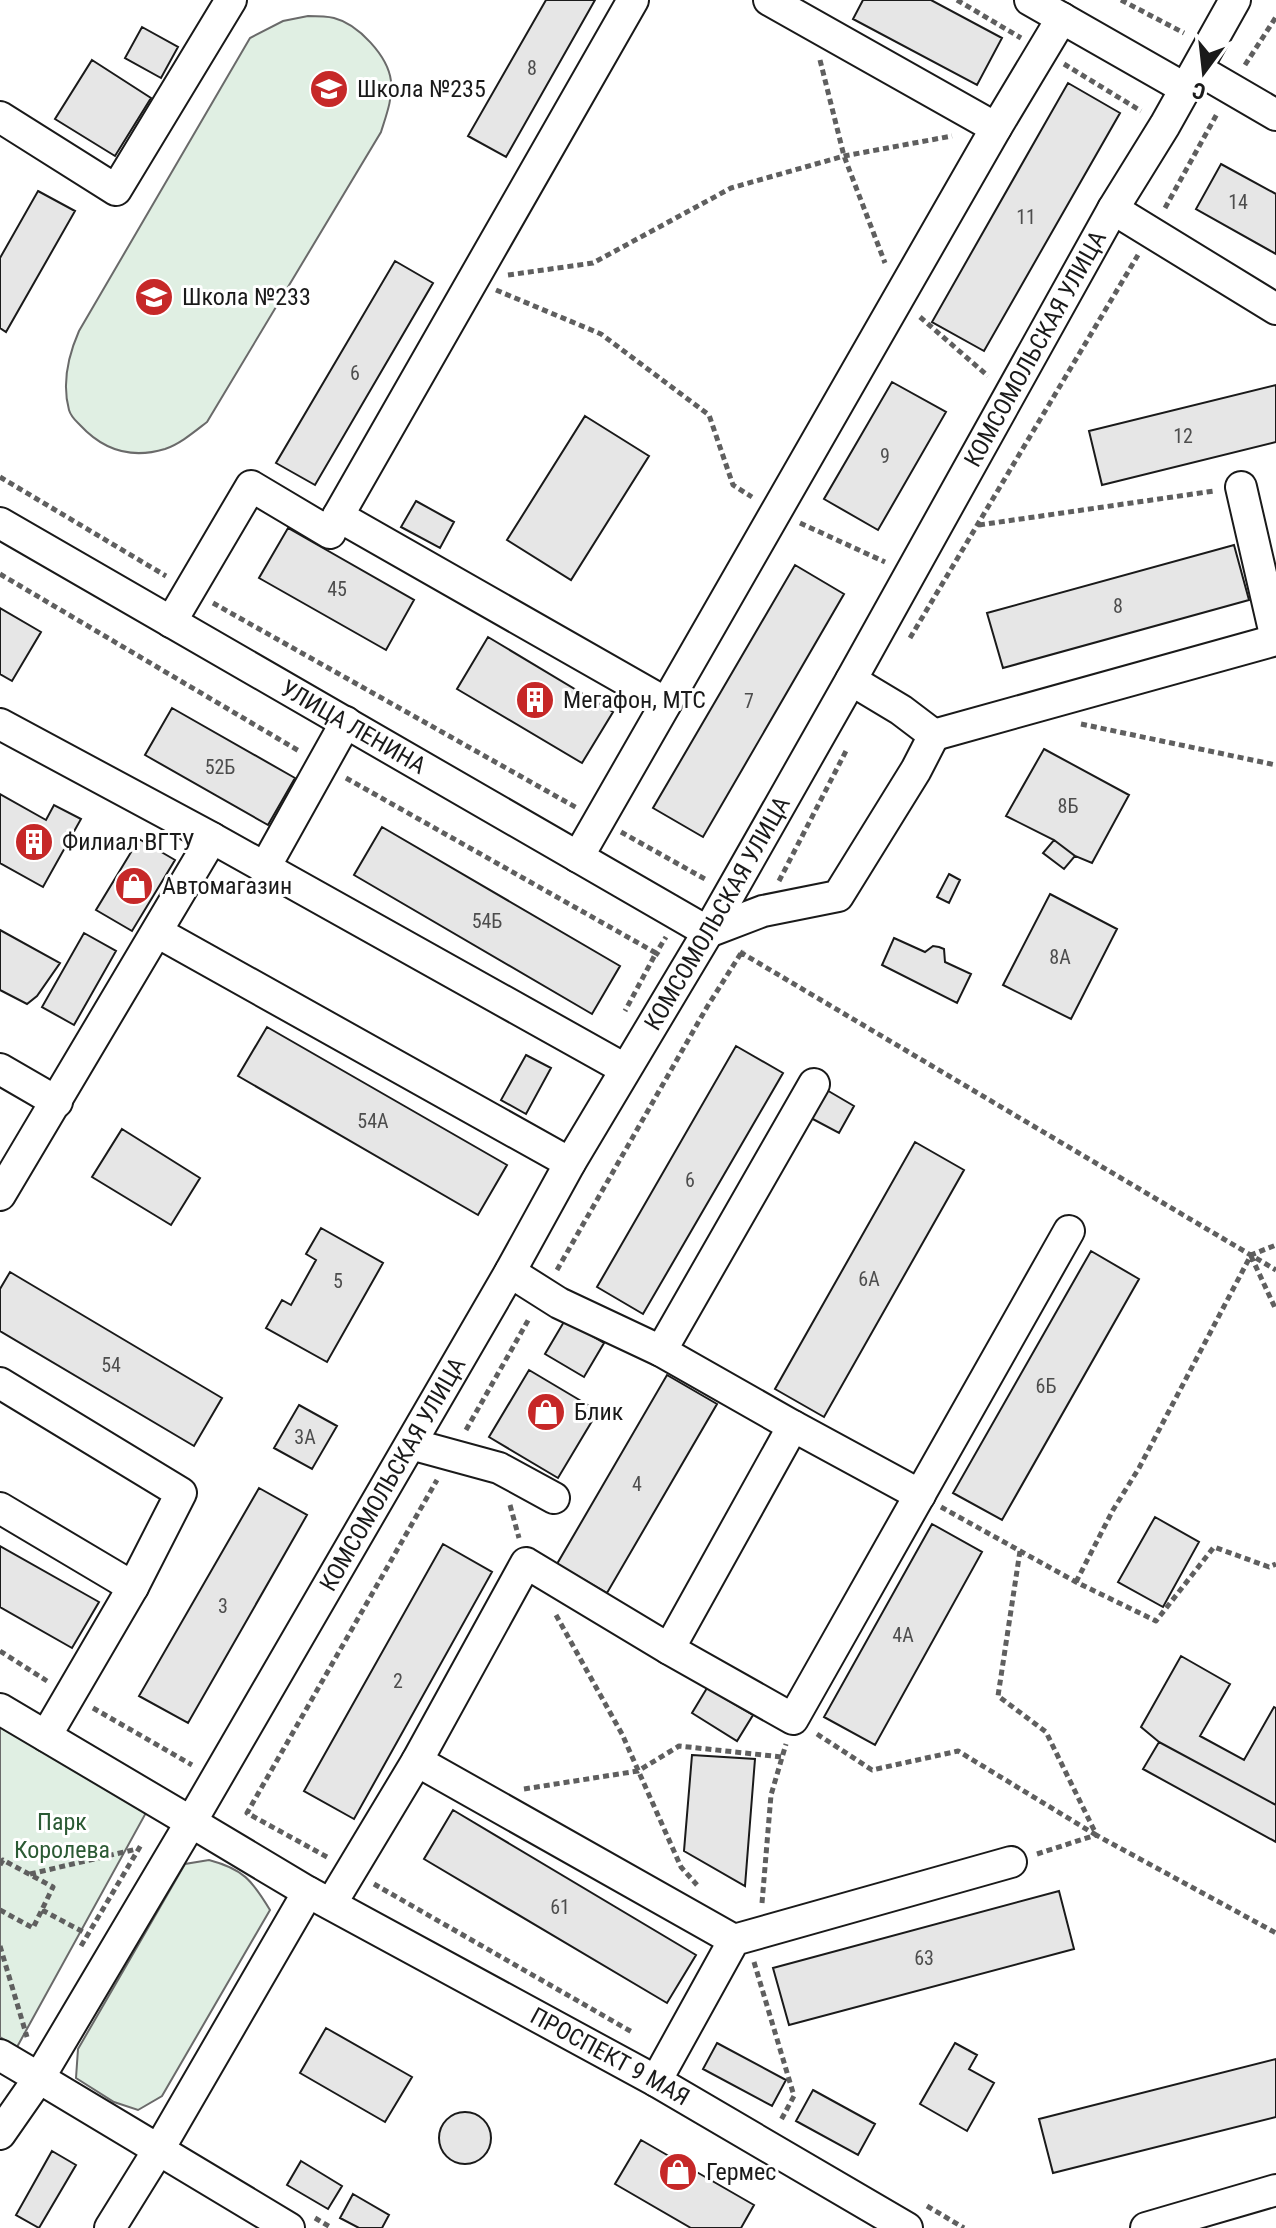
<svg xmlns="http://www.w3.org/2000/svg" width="1276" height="2228" viewBox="0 0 1276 2228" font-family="'Roboto Condensed',sans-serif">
<rect width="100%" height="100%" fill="#fff"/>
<path fill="#e0efe3" stroke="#6a6a6a" stroke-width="2" d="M308,16C316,16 326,16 334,18C358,24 388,56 391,81C393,98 386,116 381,132L207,422C194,432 180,444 165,449C132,459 103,450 80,425C76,421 71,417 69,410C62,384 68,356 79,331L250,38L283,21Z
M0,1727L147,1811L17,2047L0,2037Z
M209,1860C243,1869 252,1880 270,1910L162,2096L138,2110L114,2102L76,2078L78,2049L185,1864Z"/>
<path fill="#e6e6e6" stroke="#1a1a1a" stroke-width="2" d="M546,0H595L506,157L468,136Z
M863,0H931L1002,38L977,85L853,19Z
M142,27L178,47L161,78L125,58Z
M92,60L151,98L115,156L55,119Z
M1068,83L1120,113L984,351L932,322Z
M1221,164L1276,194V254L1196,209Z
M38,191L75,211L6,332L0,328V258Z
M395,261L433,283L315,485L276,463Z
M892,382L946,412L878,530L824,499Z
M1276,385V442L1102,485L1089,431Z
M585,416L649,456L571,580L507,540Z
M416,501L454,522L440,548L401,527Z
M288,528L414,600L386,650L259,578Z
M1234,545L1249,600L1003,668L987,613Z
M795,565L844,594L703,837L653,808Z
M0,608L41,632L12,681L0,674Z
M488,637L613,712L582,763L457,689Z
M172,708L295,778L268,825L145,755Z
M1044,749L1129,795L1092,863L1075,856L1054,840L1006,816Z
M0,794L46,820L54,805L81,819L43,887L0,863Z
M382,827L620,966L592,1014L354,875Z
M139,839L175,860L132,931L96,910Z
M1054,840L1075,856L1064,869L1043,853Z
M949,874L960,880L949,903L937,897Z
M1050,894L1117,929L1071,1019L1003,985Z
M0,930L60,963L37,996L27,1004L0,990Z
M84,933L116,951L74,1025L42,1007Z
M894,938L925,952L933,946L939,947L944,949L945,962L971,974L957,1003L882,965Z
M267,1027L507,1165L478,1215L238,1076Z
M736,1046L783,1073L643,1314L597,1287Z
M526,1055L551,1068L526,1114L501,1100Z
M825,1089L854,1106L839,1133L809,1117Z
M122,1129L200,1178L171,1225L92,1177Z
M915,1142L964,1170L824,1417L775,1389Z
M321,1228L383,1263L327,1362L266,1328L282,1300L291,1305L316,1260L306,1254Z
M1091,1251L1139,1279L1002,1520L953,1493Z
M10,1272L222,1398L194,1446L0,1331V1289Z
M565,1320L604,1343L584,1377L545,1354Z
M529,1370L598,1411L558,1478L489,1437Z
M667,1375L717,1404L607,1593L557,1564Z
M299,1405L337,1426L312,1469L274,1448Z
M259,1488L307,1515L188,1723L139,1696Z
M1155,1517L1199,1542L1163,1607L1118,1582Z
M932,1524L982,1552L875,1745L824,1717Z
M443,1544L492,1572L354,1819L304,1791Z
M0,1546L99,1602L72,1648L0,1607Z
M1181,1656L1230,1684L1200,1736L1244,1760L1274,1707L1276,1708V1805L1159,1742L1141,1727Z
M707,1688L753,1715L737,1741L692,1713Z
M1159,1742L1276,1805V1842L1143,1769Z
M692,1755L755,1759L745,1886L684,1851Z
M453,1810L696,1955L667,2003L424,1859Z
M1059,1891L1074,1949L789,2025L773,1968Z
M326,2028L412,2077L385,2122L300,2073Z
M717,2043L786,2080L772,2106L703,2069Z
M955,2043L977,2055L969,2069L994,2083L967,2131L920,2104Z
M1276,2059V2117L1053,2173L1039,2119Z
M813,2090L875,2124L858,2155L796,2121Z
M439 2138a26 26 0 1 1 52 0a26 26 0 1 1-52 0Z
M641,2140L754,2205L741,2228H691L615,2184Z
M52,2151L76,2165L39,2228L16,2215Z
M301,2161L342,2186L328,2209L287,2185Z
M353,2194L389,2215L382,2228H359L340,2218Z"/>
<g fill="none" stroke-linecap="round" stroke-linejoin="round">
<g stroke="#1a1a1a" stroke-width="34">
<g id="minor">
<path d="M633,0L338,516L666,703"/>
<path d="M769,0L996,128"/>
<path d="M1030,0L1186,89"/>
<path d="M1197,69L1276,115"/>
<path d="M0,117L116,190L231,0"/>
<path d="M1113,209L1276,309"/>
<path d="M1241,487L1276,639"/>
<path id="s1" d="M0,523L708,932L763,911L838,896L916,770L934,735L901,710L851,680"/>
<path d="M171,622L251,486L330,533L338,516"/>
<path d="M0,724L212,838"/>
<path d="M934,735L1276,640"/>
<path d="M578,857L996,128L1062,18"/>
<path d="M264,869L346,722"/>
<path d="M157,932L570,1163"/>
<path d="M0,1069L57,1102"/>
<path d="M0,1195L212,838L625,1069"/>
<path d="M510,1272L559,1303L661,1351L793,1426L669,1649"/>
<path d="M661,1351L814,1084"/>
<path d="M0,1383L181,1493L133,1587L46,1736"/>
<path d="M793,1426L920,1495"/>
<path d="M411,1444L499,1468L554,1498"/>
<path d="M0,1508L133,1587"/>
<path id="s2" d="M0,1709L191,1822L510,1272L570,1163L708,932L851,680L1113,209L1165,125L1235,0"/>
<path d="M417,1761L526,1563L669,1649L793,1719L1069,1231"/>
<path id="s3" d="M308,1892L656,2081L907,2228"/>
<path d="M331,1904L417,1761L734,1940"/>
<path d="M0,2055L39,2078L0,2134"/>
<path d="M656,2081L734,1940L1011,1862"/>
<path d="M110,2228L159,2149L308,1892L191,1822L39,2078L289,2228"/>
<path d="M1146,2228L1276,2190"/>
</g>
</g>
<path stroke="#5f5f5f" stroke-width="5" stroke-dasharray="6 4" stroke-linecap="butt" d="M957,0L1021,38
M1121,0L1184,33
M820,60L844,156L885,263
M1064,64L1141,111
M1245,65L1276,17
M1165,208L1218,112
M508,275L593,263L731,188L844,156L952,136
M496,290L601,334L709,415L733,485L752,497
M920,317L988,376
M0,477L166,576
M800,523L885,562
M979,525L1214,491
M0,574L299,751
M213,603L577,808
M910,638L1138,255
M1081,724L1276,765
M346,778L656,953L625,1011
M621,832L705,879L706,877
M779,881L846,751
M740,952L1276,1270
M659,955L656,953L666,937
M1251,1256L1276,1310
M557,1270L707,1007L743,950
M466,1430L530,1317
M510,1505L519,1538
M941,1507L1076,1582L1156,1621L1214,1547L1269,1567L1276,1564
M1020,1551L998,1696L1046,1732L1096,1834
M1076,1582L1113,1510L1139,1468L1251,1255L1276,1245
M556,1615L622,1734L681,1867L697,1885
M0,1651L47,1681
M93,1708L192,1765
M817,1734L872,1770L958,1751L1096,1835
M524,1789L638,1771L679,1746L782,1757
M1037,1854L1096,1835L1276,1933
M327,1857L247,1813L437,1480
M0,1865L3,1860L53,1887L33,1928L0,1910
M30,1874L137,1849
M374,1884L632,2032
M762,1903L771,1795L786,1744
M42,1910L87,1934
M0,1946L27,2037
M81,1946L141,1845
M754,1962L794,2096L781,2120
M927,2206L964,2228
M315,2218L332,2228"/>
<use href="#minor" stroke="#fff" stroke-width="30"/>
</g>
<defs>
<g id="school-disc" transform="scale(2)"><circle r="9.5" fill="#c62828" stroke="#fff"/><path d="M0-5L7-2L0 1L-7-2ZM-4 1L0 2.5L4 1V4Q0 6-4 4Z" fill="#fff"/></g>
<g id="building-disc" transform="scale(2)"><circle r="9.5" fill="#c62828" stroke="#fff"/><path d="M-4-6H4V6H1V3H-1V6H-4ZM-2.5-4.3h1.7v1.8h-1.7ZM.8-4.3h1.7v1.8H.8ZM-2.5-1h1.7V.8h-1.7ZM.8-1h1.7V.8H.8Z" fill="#fff"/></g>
<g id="shop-disc" transform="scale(2)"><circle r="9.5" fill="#c62828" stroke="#fff"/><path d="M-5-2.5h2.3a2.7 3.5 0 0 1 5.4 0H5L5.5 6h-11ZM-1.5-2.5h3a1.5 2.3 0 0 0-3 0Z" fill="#fff"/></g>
</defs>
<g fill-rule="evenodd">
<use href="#school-disc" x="329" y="89"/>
<use href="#school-disc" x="154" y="297"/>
<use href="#building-disc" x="535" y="700"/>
<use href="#building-disc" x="34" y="842"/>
<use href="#shop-disc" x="134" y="886"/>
<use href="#shop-disc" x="546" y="1412"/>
<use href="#shop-disc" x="678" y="2172"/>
</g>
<g text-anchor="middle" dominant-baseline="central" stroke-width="6" stroke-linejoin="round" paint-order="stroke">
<g font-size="20" fill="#4d4d4d">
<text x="532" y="68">8</text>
<text x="1238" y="202">14</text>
<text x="1026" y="217">11</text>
<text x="355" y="373">6</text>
<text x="1183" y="436">12</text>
<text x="885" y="456">9</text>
<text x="337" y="589">45</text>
<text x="1118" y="606">8</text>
<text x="749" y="701">7</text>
<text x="220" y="767">52Б</text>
<text x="1068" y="806">8Б</text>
<text x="487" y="921">54Б</text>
<text x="1060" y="957">8А</text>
<text x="373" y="1121">54А</text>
<text x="690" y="1180">6</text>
<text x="869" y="1279">6А</text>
<text x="338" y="1281">5</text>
<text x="111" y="1365">54</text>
<text x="1046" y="1386">6Б</text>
<text x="305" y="1437">3А</text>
<text x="637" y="1484">4</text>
<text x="223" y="1606">3</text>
<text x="903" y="1635">4А</text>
<text x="398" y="1681">2</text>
<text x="560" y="1907">61</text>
<text x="924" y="1958">63</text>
</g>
<g font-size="24" fill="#1a1a1a" stroke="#fff" text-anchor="start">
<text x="357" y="89">Школа №235</text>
<text x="182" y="297">Школа №233</text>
<text x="563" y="700">Мегафон, МТС</text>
<text x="62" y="842">Филиал ВГТУ</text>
<text x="162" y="886">Автомагазин</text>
<text x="574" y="1412">Блик</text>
<text x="706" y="2172">Гермес</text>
</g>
<g font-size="24" fill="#1a1a1a" stroke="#fff">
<text stroke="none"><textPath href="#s2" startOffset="1920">КОМСОМОЛЬСКАЯ УЛИЦА</textPath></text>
<text stroke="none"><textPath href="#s1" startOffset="408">УЛИЦА ЛЕНИНА</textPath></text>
<text stroke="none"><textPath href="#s2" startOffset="1272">КОМСОМОЛЬСКАЯ УЛИЦА</textPath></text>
<text stroke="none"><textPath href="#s2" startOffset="624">КОМСОМОЛЬСКАЯ УЛИЦА</textPath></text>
<text stroke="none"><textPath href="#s3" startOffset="344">ПРОСПЕКТ 9 МАЯ</textPath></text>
</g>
<g font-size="24" fill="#2b5a34" stroke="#fff">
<text x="62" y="1822">Парк<tspan x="62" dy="28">Королева</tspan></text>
</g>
</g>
<g transform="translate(1204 72) rotate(195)" stroke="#ffffff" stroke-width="6" paint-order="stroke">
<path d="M0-6L14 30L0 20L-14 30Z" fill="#1a1a1a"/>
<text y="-12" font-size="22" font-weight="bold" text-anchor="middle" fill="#1a1a1a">С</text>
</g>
</svg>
